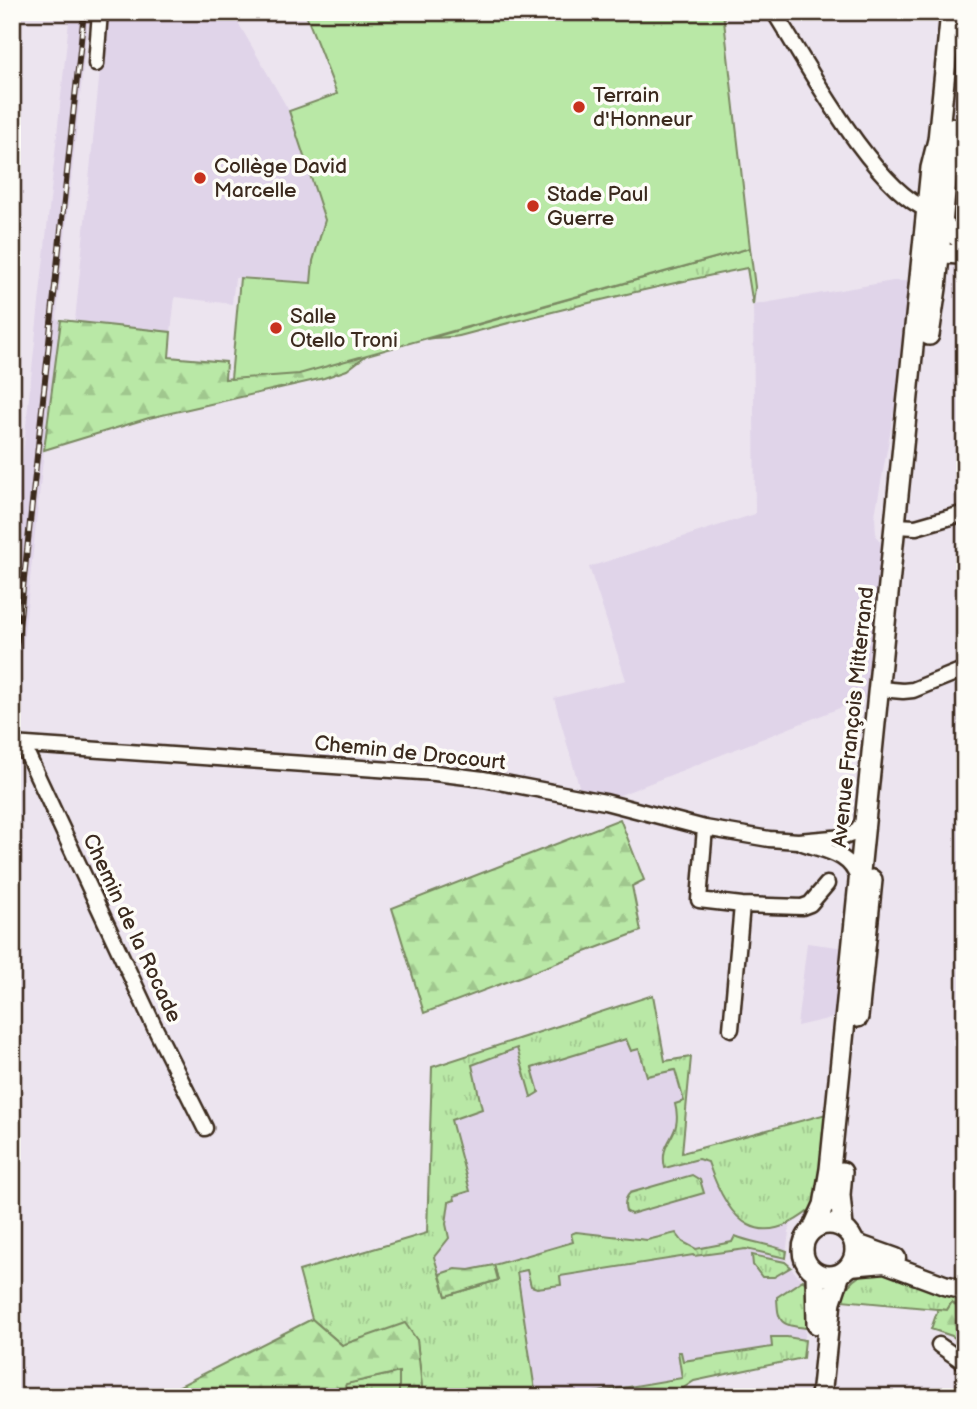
<svg xmlns="http://www.w3.org/2000/svg" width="977" height="1409" viewBox="0 0 977 1409" font-family="'Balsamiq Sans',sans-serif">
<defs>
<pattern id="grass-tufts" width="24" height="20" patternUnits="userSpaceOnUse" patternTransform="scale(1.75)"><rect width="24" height="20" fill="#b9e8a6"/><path d="M3 7l-1-3M5 7V3M7 7l1-3M15 17l-1-3M17 17v-4M19 17l1-3" fill="none" stroke="#a0c78e"/></pattern>
<pattern id="forest-firs" width="22" height="20" patternUnits="userSpaceOnUse" patternTransform="scale(1.75)"><rect width="22" height="20" fill="#b9e8a6"/><path d="M5 1l3.5 6h-7zM16 11l3.5 6h-7z" fill="#a0c78e"/></pattern>
</defs>
<rect width="100%" height="100%" fill="#ece4ef"/>
<filter id="ink" filterUnits="userSpaceOnUse"><feTurbulence type="fractalNoise" baseFrequency=".0143" numOctaves="2"/><feDisplacementMap in="SourceGraphic" scale="14" xChannelSelector="R" yChannelSelector="G"/><feConvolveMatrix kernelMatrix="1 2 1 2 8 2 1 2 1" color-interpolation-filters="sRGB"/></filter>
<g filter="url(#ink)">
<path fill="#e0d4e9" d="M70,12H89L58,304L57,319L61,320L44,450L12,745V557Z
M133,12H232L289,111L325,220L313,261L311,283L246,277L235,278L232,304L175,297L171,332L75,321L105,19L116,20Z
M893,281H912L902,368L875,515L876,536L884,547L870,696L615,797L581,793L554,698L626,680L589,567L755,514L753,305Z
M807,943L845,948L836,1017L797,1026Z
M653,995L665,1061L691,1057L682,1153L826,1114L804,1216L790,1225L785,1261L809,1289L803,1358L694,1381L679,1391L645,1397H527L446,1296L427,1233L432,1067Z"/>
<path fill="url(#grass-tufts)" stroke="#7a8962" stroke-width="2" d="M750,248L755,287L753,305L747,268C651,287 557,310 463,335C450,339 437,336 427,339Z
M653,995L665,1061L691,1057L682,1153L826,1114L817,1204C759,1255 729,1223 708,1162L698,1159L665,1168C658,1139 684,1138 675,1104L684,1101L675,1070L647,1076L639,1049L631,1051L626,1039L532,1068L539,1092L531,1097L517,1048L472,1065L482,1109L451,1120L470,1191L454,1196L455,1200L449,1202L446,1224L449,1238L434,1257L446,1296L498,1280L494,1265L573,1242L571,1234L576,1232L647,1240L676,1233L683,1242L696,1249L732,1242L735,1236C752,1243 770,1244 787,1251L786,1258L746,1249L694,1256L693,1255L560,1276L561,1285L537,1288L531,1286L527,1270L517,1272L536,1397H423L417,1340L342,1345L312,1319L299,1271L427,1233L432,1067Z
M692,1175L700,1180L704,1193L631,1214L626,1211C624,1204 625,1198 630,1193Z
M752,1255L785,1262L791,1267L774,1277H762L753,1265Z
M886,1271L965,1298V1313L952,1302L947,1310L841,1300C850,1276 863,1272 886,1271Z
M803,1280L809,1289L806,1328C780,1325 778,1323 777,1297Z
M771,1337H787L805,1340L803,1358L694,1381L679,1391V1397H570L682,1378L678,1352H681L683,1361L772,1347Z
M400,1372L399,1397H341L345,1384Z"/>
<path fill="url(#forest-firs)" stroke="#7a8962" stroke-width="2" d="M61,320L171,332L169,357L226,362L225,379L323,367L368,354L347,370L324,378L149,418L44,450Z
M620,819L644,880L632,886L641,931L424,1013L392,908Z
M494,1265L498,1280L446,1296L440,1274L455,1269L469,1270Z
M952,1302L965,1313V1345L952,1336L931,1329L938,1309L947,1310Z
M312,1319L342,1345L405,1323L417,1340L423,1397H399V1372L346,1384L341,1397H158Z"/>
<path fill="#b9e8a6" stroke="#7a8962" stroke-width="2" d="M305,12H723L750,248L299,374L231,379L240,278L311,283L313,261L325,220L289,111L337,94Z"/>
<g fill="none" stroke-linecap="round" stroke-linejoin="round">
<g stroke="#3b2a1e" stroke-width="19">
<path id="minor" d="M774,12C807,64 873,188 928,210
M960,36L965,39
M96,64L100,12
M896,526L916,527L965,513
M880,689L903,691L913,690L965,669
M12,744L435,773L483,779L605,802L705,828L769,839L798,841L844,837L855,833L866,818
M23,745L155,1028L205,1128
M705,828L699,900L742,905L802,907L810,904L827,884
M800,842C823,851 850,852 858,879
M731,1029L742,905
M939,1345L965,1363"/>
</g>
<g stroke="#3b2a1e" stroke-width="23">
<path id="tertiary" d="M934,216L965,244
M930,245L932,250L939,253L965,255
M854,1243L896,1258
M850,1266L885,1263L944,1285L965,1290"/>
</g>
<g stroke="#3b2a1e" stroke-width="24">
<path id="secondary" d="M929,335L936,288L951,128
M858,1017L872,880
M842,1172L840,1195L843,1227
M803 1250a26 26 0 1 1 52 0a26 26 0 1 1-52 0Z
M814,1227L824,1205L830,1169L931,168L938,140L951,12
M816,1273L817,1324
M821,1397L831,1301L840,1274"/>
</g>
<use href="#minor" stroke="#fdfcf7" stroke-width="14"/>
<use href="#tertiary" stroke="#fdfcf7" stroke-width="18"/>
<use href="#secondary" stroke="#fdfcf7" stroke-width="19"/>
<g stroke="#3b2a1e" stroke-width="6">
<path id="rail" d="M12,692L84,12"/>
</g>
<use href="#rail" stroke="#fdfcf7" stroke-width="3.5" stroke-dasharray="10" stroke-linecap="butt"/>
</g>
</g>
<g fill="#c8321e" stroke="#fdfcf7" stroke-width="2.5">
<circle cx="579" cy="107" r="7"/>
<circle cx="200" cy="178" r="7"/>
<circle cx="533" cy="206" r="7"/>
<circle cx="276" cy="328" r="7"/>
</g>
<g text-anchor="middle" dominant-baseline="central" stroke-width="7" stroke-linejoin="round" paint-order="stroke">
<g font-size="21" fill="#3b2a1e" stroke="#fdfcf7" text-anchor="start">
<text x="593" y="95">Terrain<tspan x="593" dy="24">d'Honneur</tspan></text>
<text x="214" y="166">Collège David<tspan x="214" dy="24">Marcelle</tspan></text>
<text x="547" y="194">Stade Paul<tspan x="547" dy="24">Guerre</tspan></text>
<text x="290" y="316">Salle<tspan x="290" dy="24">Otello Troni</tspan></text>
</g>
<g font-size="21" fill="#3b2a1e" stroke="#fdfcf7">
<text transform="translate(853 717) rotate(-84)">Avenue François Mitterrand</text>
<text transform="translate(410 753) rotate(6)">Chemin de Drocourt</text>
<text transform="translate(132 928) rotate(65)">Chemin de la Rocade</text>
</g>
</g>
<rect width="977" height="1409" fill="none" stroke="#fdfcf7" stroke-width="42"/>
<rect x="21" y="21" width="935" height="1367" fill="none" stroke="#3b2a1e" stroke-width="2.5" filter="url(#ink)"/>
</svg>
